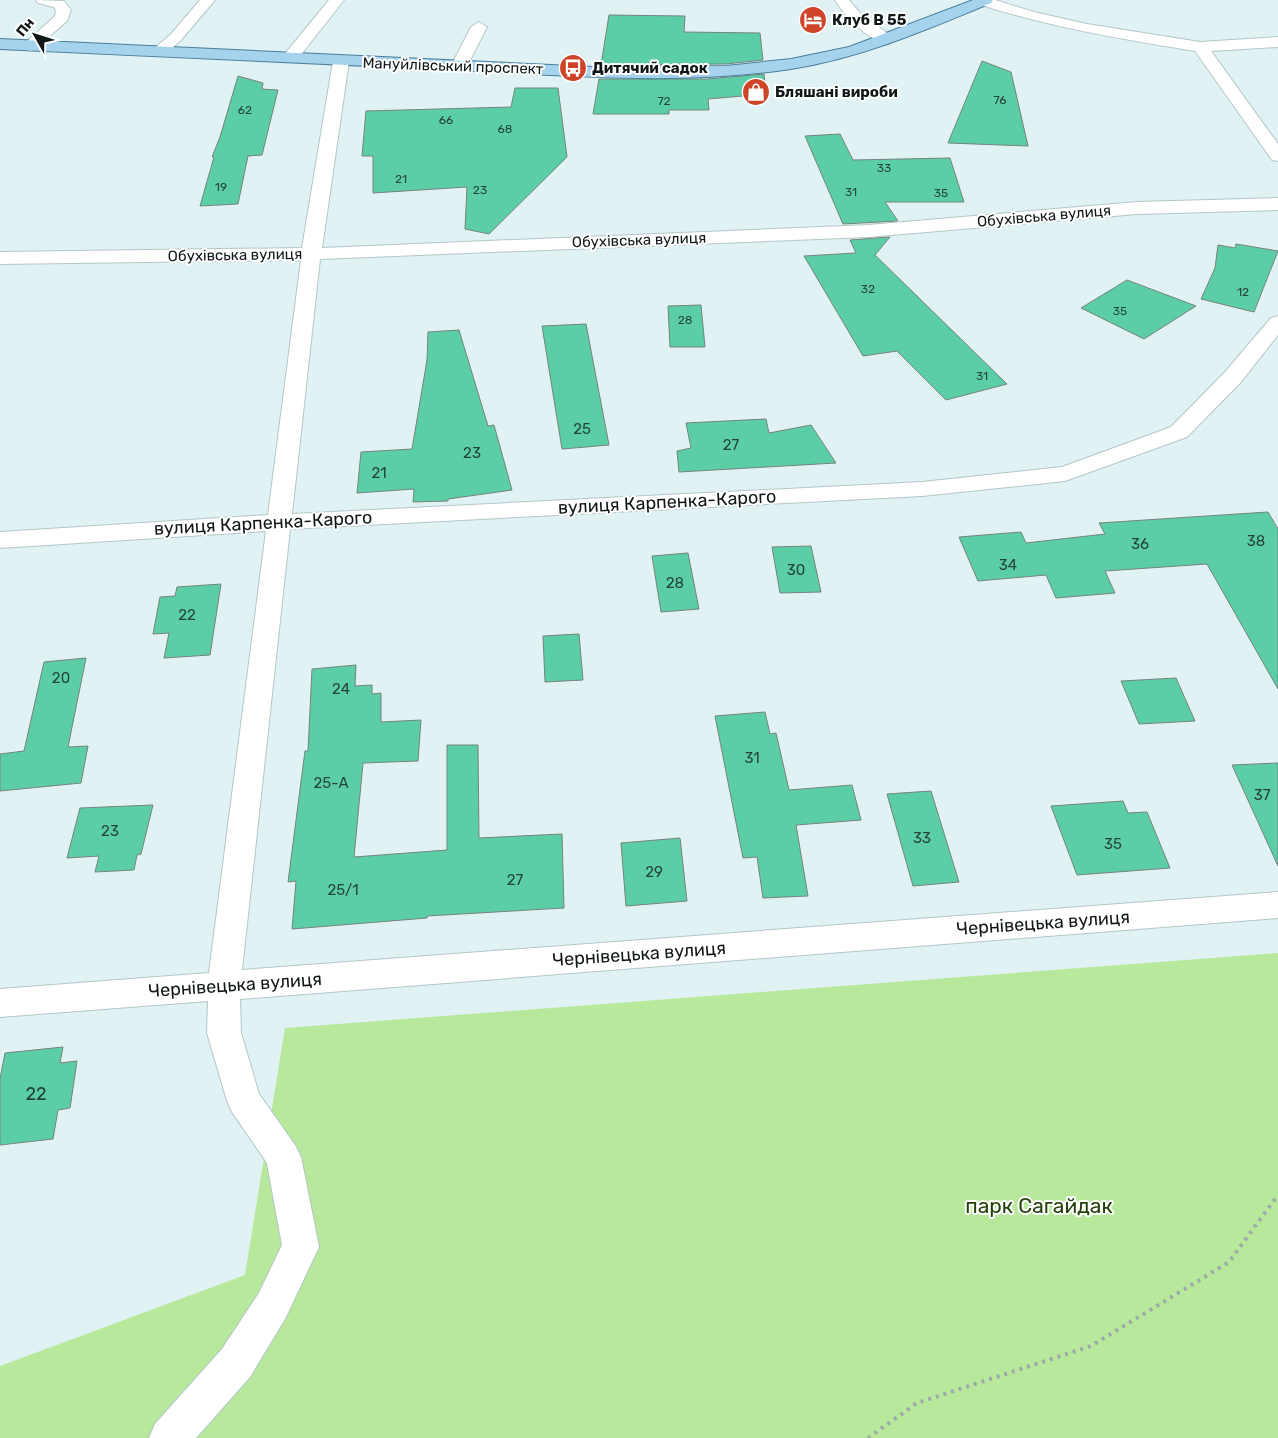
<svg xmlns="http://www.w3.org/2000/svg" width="1278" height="1438" viewBox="0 0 1278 1438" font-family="Rubik,sans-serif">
<rect width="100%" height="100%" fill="#e0f2f4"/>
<path fill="#b8e89c" d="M1278,953V1438H0V1366L245,1275L285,1028Z"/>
<path fill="#5ccea7" stroke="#74837c" d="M609,15L685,16L684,32L760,33L763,60L726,64L601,65Z
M982,61L1011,72L1028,146L948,143Z
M764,74L766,94L708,99L709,110H669V114H593L599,79H707Z
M238,76L263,83L262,89L278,90L262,155L248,156L238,204L200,206L214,157H212L220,137Z
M515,88H558L567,157L489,234L465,229L467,187L373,193V156H362L366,111L511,107Z
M840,134L853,160L950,158L964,202H885L898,221L843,224L805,136Z
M890,237L875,255L1007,384L946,400L897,351L863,356L804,256L856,253L850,240Z
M1236,244L1278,251L1254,312L1201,299L1215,268L1218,245L1235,248Z
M1127,280L1196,306L1144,339L1081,308Z
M701,305L705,347H670L668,306Z
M586,324L609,445L562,449L542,326Z
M459,330L488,426L494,425L512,490L448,499V501L413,502L414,489L357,493L361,452L412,449L427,360L428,332Z
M766,419L769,433L811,425L836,463L679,472L677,451L691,448L686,423Z
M1268,512L1278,529V689L1207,564L1105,571L1115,593L1056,598L1046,575L978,581L959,537L1021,532L1026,543L1105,534L1099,523Z
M811,546L821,592L780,593L772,547Z
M688,553L699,609L661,612L652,556Z
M221,584L210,655L164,658L169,633L153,634L160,597L175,596L177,587Z
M579,634L583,680L545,682L543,636Z
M86,658L68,747L88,746L81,783L0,791V754L24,751L44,662Z
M356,665L355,686L372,685V694L381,693V722L421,720L418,761L363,763L354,857L447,850V745H478L479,838L562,834L564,908L427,916V918L292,929L296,881L288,882L305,751H308L312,669Z
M1176,678L1195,721L1139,724L1121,681Z
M765,712L770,734L776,733L789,790L852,785L861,820L796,825L808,896L763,898L757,857L743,858L715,716Z
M1278,763V866L1232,765Z
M931,791L959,882L913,886L887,794Z
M1123,801L1128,813L1147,812L1170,868L1077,875L1051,806Z
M153,805L141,854L137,855L134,870L95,872L99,856L67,858L80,808Z
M680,838L687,901L626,906L621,843Z
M63,1047L60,1063L77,1061L70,1108L58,1110L53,1139L0,1145V1079L5,1053Z"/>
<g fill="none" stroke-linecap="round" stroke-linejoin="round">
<g stroke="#b4c6c7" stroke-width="2">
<path id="minor" d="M36,0L64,1L71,10L67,21L35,49L30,51L22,46L55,16L56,10L54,7L38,3Z
M200,0H215L181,40L164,55H152L150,52L171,34Z
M329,0H344L296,61H284L282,58L284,55Z
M835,0H849L861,14L895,39L887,44C866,38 846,18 835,0Z
M976,0H995L1034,12L1087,24L1200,42L1278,37V47L1211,51L1278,144V161L1272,160L1195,51C1121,39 1049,27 978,4Z
M479,22L487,27L467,66L459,71L453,69L451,66L471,27Z
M341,56L349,61L322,248L868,225L1137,202L1278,198V210L1137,214L868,237L320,259L292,514L922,482L1062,467L1171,427L1225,372L1271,318L1278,316V335L1241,382L1187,437L1065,481L922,496L290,529L242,970L1278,892V918L240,999L241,1033L259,1094L295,1145L301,1157L319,1247L285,1319L250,1377L196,1438H149L155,1424L222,1349L259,1293L282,1245L267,1163L232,1112L227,1101L207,1033L208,1001L0,1017V989L209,973L266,531L0,548V532L268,515L301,260L0,264V252L302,248L333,61Z"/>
</g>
<g stroke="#4a7e9b" stroke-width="2">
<path id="major" d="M973,0H993L991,3C926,30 861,58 791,69C679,86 565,75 453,70C302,63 151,56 0,49V39L595,67L726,66L791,59L849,47Z"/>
</g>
<path stroke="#9caaac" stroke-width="4" stroke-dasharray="3 5" stroke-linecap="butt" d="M868,1438L917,1403L1091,1346L1229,1262L1278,1195"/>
<use href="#minor" fill="#fff" fill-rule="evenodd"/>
<use href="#major" fill="#a5d3ee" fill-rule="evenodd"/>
</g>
<defs>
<g id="hotel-disc" transform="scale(1.4375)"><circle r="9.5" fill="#cf4428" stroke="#fff"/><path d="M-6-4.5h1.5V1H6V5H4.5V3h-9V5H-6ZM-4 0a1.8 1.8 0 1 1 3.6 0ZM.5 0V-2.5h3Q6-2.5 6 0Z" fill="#fff"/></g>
<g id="bus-disc" transform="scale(1.4375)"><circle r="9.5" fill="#cf4428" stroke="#fff"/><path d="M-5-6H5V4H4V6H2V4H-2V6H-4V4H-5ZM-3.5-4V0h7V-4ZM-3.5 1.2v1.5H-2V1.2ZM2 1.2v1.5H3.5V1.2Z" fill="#fff"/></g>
<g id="shop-disc" transform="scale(1.4375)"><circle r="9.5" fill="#cf4428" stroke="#fff"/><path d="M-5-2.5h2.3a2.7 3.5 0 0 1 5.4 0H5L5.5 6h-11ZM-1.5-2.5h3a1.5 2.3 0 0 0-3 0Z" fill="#fff"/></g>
</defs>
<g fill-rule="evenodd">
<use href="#hotel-disc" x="813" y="20"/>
<use href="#bus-disc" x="573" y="68"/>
<use href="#shop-disc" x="756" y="92"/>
</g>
<g text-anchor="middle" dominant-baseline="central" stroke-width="4" stroke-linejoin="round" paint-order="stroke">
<g font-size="12" fill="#24453c">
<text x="1000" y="100">76</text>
<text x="664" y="101">72</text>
<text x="245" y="110">62</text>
<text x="446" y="120">66</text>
<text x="505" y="129">68</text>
<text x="884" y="168">33</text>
<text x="401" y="179">21</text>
<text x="221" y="187">19</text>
<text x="480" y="190">23</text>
<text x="851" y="192">31</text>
<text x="941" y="193">35</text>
<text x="868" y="289">32</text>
<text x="1243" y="292">12</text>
<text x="1120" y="311">35</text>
<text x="685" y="320">28</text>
<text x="982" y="376">31</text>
</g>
<g font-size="15" font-weight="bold" fill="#111718" stroke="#fff" text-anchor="start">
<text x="832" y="20">Клуб В 55</text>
<text x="592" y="68">Дитячий садок</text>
<text x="775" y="92">Бляшані вироби</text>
</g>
<g font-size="15" fill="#111718" stroke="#fff">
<text transform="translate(453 66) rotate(2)">Мануйлівський проспект</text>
<text transform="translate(1044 216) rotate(-5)">Обухівська вулиця</text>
<text transform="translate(639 240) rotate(-2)">Обухівська вулиця</text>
<text transform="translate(235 255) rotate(-1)">Обухівська вулиця</text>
</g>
<g font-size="15" fill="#24453c">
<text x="582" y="429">25</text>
<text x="731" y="445">27</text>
<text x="472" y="453">23</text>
<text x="379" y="473">21</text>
<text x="1256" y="541">38</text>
<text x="1140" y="544">36</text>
<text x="1008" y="565">34</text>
<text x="796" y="570">30</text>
<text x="675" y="583">28</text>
<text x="187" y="615">22</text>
<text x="61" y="678">20</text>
<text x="341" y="689">24</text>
<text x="752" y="758">31</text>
<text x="331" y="783">25-А</text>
<text x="1262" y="795">37</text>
<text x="110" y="831">23</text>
<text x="922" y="838">33</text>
<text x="1113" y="844">35</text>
<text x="654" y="872">29</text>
<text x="515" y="880">27</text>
<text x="343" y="890">25/1</text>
</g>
<g font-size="18" fill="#111718" stroke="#fff">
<text transform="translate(667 502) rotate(-3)">вулиця Карпенка-Карого</text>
<text transform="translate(263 523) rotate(-3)">вулиця Карпенка-Карого</text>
<text transform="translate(1043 923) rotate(-4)">Чернівецька вулиця</text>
<text transform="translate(639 954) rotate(-4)">Чернівецька вулиця</text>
<text transform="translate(235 985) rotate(-4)">Чернівецька вулиця</text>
</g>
<g font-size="18" fill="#24453c">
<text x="36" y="1094">22</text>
</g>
<g font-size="21" fill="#224109" stroke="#fff">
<text x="1039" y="1205">парк Сагайдак</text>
</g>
</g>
<g transform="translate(35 35) rotate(309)" stroke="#ffffff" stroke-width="4" paint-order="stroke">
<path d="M0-4L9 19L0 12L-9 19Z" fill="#111718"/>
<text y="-8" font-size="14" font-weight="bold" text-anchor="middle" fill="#111718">Пн</text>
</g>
</svg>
